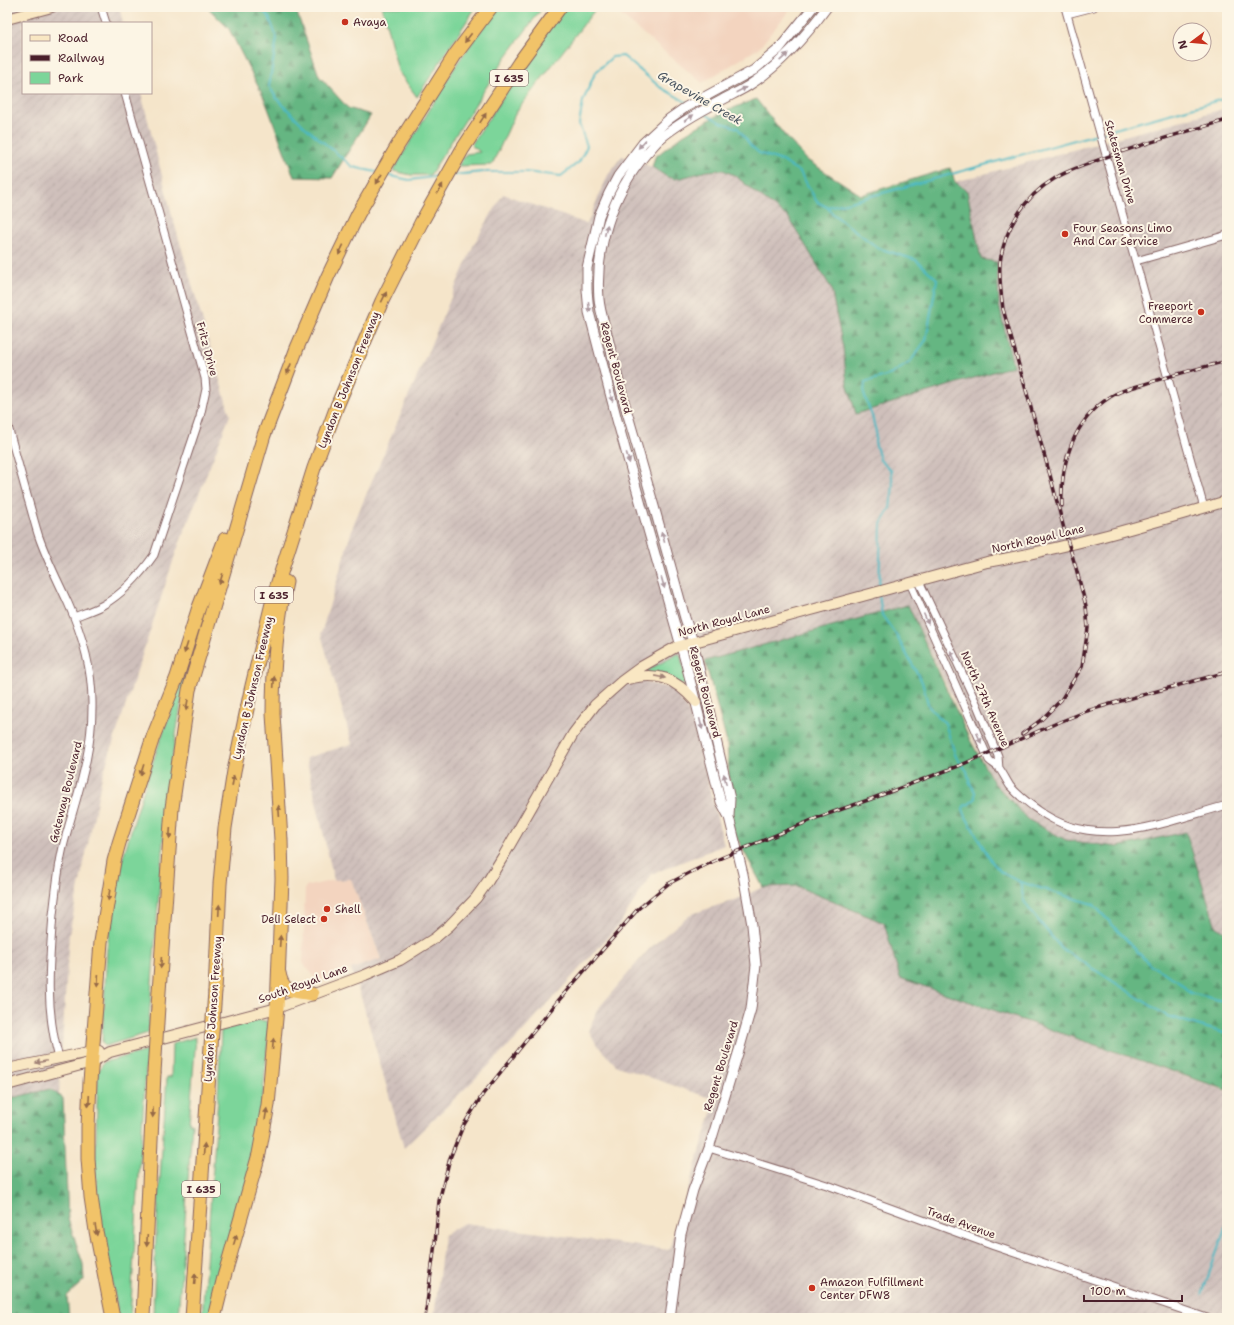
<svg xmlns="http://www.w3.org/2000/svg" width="1234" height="1325" viewBox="0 0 1234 1325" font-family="'Shantell Sans',sans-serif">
<defs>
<pattern id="industrial-furrows" width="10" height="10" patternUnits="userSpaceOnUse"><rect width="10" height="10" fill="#cfc0bb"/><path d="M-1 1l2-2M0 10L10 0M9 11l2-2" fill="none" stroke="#b3a5a1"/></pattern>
<pattern id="forest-firs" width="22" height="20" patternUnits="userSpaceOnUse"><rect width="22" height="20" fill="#65b682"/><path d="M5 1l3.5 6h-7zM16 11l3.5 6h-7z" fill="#55936b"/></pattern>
</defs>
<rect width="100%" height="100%" fill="#fcf5e5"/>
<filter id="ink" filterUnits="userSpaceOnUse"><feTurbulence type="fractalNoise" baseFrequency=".025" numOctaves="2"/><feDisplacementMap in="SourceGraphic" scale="8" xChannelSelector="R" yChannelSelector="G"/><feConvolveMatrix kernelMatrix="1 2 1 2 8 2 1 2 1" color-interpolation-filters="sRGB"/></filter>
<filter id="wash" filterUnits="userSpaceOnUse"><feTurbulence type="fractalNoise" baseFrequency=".012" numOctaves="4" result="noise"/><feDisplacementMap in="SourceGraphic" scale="16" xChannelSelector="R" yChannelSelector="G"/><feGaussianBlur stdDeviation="0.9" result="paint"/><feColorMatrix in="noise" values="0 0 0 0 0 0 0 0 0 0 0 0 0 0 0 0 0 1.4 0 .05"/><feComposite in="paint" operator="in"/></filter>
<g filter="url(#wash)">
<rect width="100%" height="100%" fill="#f5e5ca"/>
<path fill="#f3d4bf" d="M611,7H792L759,48L702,83Z
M351,879L381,960L318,981L303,963L305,887L334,880Z"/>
<path fill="url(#industrial-furrows)" d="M7,7H119L123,23H23V93H141L173,219L230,415L175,555L102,777L69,934L59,1094L62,1318H7Z
M1227,108V933L1216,927L1186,832L1117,847L1066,840L1029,820L994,783L908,605L705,661L644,682L673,689L691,715L724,845L652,874L618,926L515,1040L404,1148L362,1000L351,969L381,959L351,879L334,880L306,758L352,744L321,634L354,523L474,244L503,194L587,224L608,175L622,156L652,167L667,177L681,178L707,171L723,170L736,176L753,191L789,218L831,288L843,348L847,383L1013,366L999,305L997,262L981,259L967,191L955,182Z
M796,886L885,923L901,978L1227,1091V1318H434L444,1235L464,1223L669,1250L716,1100L617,1066L597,1045L589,1031L597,1010L649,949L689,915L737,899L763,887Z"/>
<path fill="#7cd59a" stroke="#637a62" d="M382,7H476L417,97L398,71Z
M498,7H543L503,61L430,175H411L393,171L458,62Z
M565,7H597L516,112L492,165L458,166L466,154L480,152L471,145L552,24Z
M678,654H680L688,686L642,673Z
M188,661L167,790L148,1033L105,1046L102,1043L107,949L112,905L122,860L149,773Z
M259,1020L266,1021L269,1028L259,1140L212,1318H202L218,1098L221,1030Z
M196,1037L189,1124H192L178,1318H153L156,1236L167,1077H171L172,1044Z
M147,1051L130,1318H119L100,1221L95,1170L98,1071L104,1062Z"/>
<path fill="url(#forest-firs)" stroke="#586a56" d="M207,7H295L319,76L348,108L371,115L332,178L294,177L265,100L229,29Z
M756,99L782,132L807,160L861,195L950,168L955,182L967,191L981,259L997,262L999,305L1013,366L856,414L847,383L843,348L831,288L789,218L753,191L736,176L723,170L707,171L681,178L675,179L667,177L652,167L655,157L683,135L721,113Z
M908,605L969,738L994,783L1029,820L1066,840L1117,847L1186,832L1216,927L1227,933V1090L900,978L884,923L796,886L763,887L732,829L727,743L705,661Z
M50,1089L63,1098L68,1219L83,1264L84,1280L67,1296L69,1318H7V1099Z"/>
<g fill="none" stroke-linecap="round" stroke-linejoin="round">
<path stroke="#4bb9c4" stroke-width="2" d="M259,7L269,17L277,38L269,86L277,99L305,127L353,167L376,172
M704,113L720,122L738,128L750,145L759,153L782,161L800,172L817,202L827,207L833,214L878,248L916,260L937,279L926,340L910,362L892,374L865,382L864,394L872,416L876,432L875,442L880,460L891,470L893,486L890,508L881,524L879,589
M386,175L409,180L441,176
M453,175L483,172H525L561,176L579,162L587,146L579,124L583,101L595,73L612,57L623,56L660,87L688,103
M827,207L850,202L1227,98
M879,595L882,615L896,635L922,682L929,707L945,723L956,757L967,771L970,783L975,792V799L969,804L964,806L963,809L966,817L992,862L1001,872L1020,882L1093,904L1150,965L1177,980L1190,993L1227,1002
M1020,882L1024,901L1030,910L1061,948L1167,1016L1227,1034
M1202,1294L1227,1223"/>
</g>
</g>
<g filter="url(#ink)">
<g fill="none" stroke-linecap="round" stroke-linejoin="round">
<g stroke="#866463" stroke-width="9">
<path id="minor" d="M101,7L106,23
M1065,7L1204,508
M1067,14L1094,7
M1136,261L1227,235
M7,423C14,449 21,474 28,499C32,512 35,525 39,537C47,560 58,581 68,603C82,634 92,669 92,702C93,753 77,795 64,843C58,866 56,891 53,915C49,965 45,1009 59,1058
M919,581L977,705L998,756L999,769
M910,583L989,760C992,763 996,765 999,768C1003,773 1006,780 1010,786C1018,795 1028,803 1038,810C1096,853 1165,822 1227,805
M74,617C84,613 94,610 103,605C124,593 140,575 154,555L200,417L206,389L205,378L125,93
M709,1148L830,1186L994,1246L1207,1318"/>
</g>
<g stroke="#866463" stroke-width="11">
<path id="tertiary" d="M729,816L730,799L693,642L685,618C666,549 647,480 627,412C620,387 614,363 608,338C605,325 600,312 599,299C595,247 612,194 646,154C651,149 655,143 661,138C679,123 701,111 722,100C731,95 740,91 748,86C780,66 805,37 827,7
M670,1318L681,1234L693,1190L709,1148L740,1047L751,1009L756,965L752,925L743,874L729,817L721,802L686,664L617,420L589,312L587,290V268L599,216L609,193L618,176L643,143L669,119L686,107L754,70L779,49L813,7"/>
</g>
<g stroke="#866463" stroke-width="12">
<path id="secondary" d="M7,19L52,7
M628,679C658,671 675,678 696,702
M7,1069L93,1051H99
M7,1085L92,1062L110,1052L277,1008L365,975L400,960L435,938L449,926L476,898L488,881L504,855L573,734L595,705L622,681L641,667L676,647L987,562C1068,548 1148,524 1227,501"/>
</g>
<g stroke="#866463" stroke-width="15">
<path id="motorway" d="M279,973C283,995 295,990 312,994
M215,991L220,884L225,828L234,771L251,690L274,595L314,468L337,406L382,301L421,223L462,150L519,63L560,7
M158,1006L172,808L189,690L264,435L297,348L328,276L358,214L398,145L455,55L491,7
M113,1318L96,1231L91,1197L88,1159V1127L90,1082L101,942L114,861L119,843L153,737L177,677L198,610L225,539
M143,1318L154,1073
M192,1318L210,1060
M214,1318L224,1277L259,1154L268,1105L277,1008L282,879L281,840L273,714C273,670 276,626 286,582"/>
</g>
<use href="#minor" stroke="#fff" stroke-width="7"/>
<use href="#tertiary" stroke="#fff" stroke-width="9"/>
<use href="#secondary" stroke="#f9e7c3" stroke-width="10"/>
<use href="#motorway" stroke="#f1c369" stroke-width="13"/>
<g stroke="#4a1f2b" stroke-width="3.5">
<path id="rail" d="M1062,506C1060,463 1073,421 1110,397C1120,390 1134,387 1145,384C1172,375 1200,368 1227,361
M1022,734L1041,720L1061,700L1071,684L1082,667L1088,628L1086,606L1076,568L1064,529L1050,475L1003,309C1001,294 999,278 1000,263C1004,229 1025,196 1054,179C1066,171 1080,167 1093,162C1137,145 1182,133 1227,120
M425,1318L435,1243L439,1201L450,1158L463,1126L483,1094L558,1001L638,909L668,884L689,873L714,861L819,817L871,799L961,765L1057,723L1087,711L1117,702L1227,672"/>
</g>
<use href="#rail" stroke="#fcf5e5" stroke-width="2" stroke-dasharray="6" stroke-linecap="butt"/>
<g stroke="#866463" stroke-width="15" stroke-linecap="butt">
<path id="motorway-bridge" d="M210,1060L215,991
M154,1073L158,1006"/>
</g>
<use href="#motorway-bridge" stroke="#f1c369" stroke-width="13"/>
</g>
<defs><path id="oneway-solid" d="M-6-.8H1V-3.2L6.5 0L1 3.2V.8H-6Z"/></defs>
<g fill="#956947">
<use href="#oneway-solid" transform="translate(468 38) rotate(127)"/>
<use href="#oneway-solid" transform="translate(483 118) rotate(-57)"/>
<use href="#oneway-solid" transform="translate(379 179) rotate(120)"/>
<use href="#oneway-solid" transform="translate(440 189) rotate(-61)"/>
<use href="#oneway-solid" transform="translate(341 250) rotate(116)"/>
<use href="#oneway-solid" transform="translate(384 297) rotate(-64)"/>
<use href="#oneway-solid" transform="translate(289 369) rotate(111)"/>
<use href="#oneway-solid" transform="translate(221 579) rotate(107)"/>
<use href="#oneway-solid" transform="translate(186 648) rotate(108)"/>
<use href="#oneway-solid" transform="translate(274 682) rotate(-87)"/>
<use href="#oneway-solid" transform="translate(187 705) rotate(100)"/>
<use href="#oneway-solid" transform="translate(142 770) rotate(108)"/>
<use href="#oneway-solid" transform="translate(233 781) rotate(-81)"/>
<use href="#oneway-solid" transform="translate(279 811) rotate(-94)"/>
<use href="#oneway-solid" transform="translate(170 833) rotate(94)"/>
<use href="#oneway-solid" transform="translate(109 895) rotate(99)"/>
<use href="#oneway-solid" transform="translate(219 910) rotate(-87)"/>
<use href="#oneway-solid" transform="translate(280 941) rotate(-86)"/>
<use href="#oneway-solid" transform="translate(161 963) rotate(94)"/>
<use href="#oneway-solid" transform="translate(98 981) rotate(94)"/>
<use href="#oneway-solid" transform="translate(273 1044) rotate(-85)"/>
<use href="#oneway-solid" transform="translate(89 1101) rotate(93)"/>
<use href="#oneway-solid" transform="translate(153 1112) rotate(93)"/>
<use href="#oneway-solid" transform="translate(266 1114) rotate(-81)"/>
<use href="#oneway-solid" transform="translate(204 1149) rotate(-86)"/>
<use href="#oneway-solid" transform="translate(96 1230) rotate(81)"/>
<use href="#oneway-solid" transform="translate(235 1240) rotate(-74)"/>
<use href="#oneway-solid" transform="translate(147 1241) rotate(93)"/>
<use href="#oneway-solid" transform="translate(195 1279) rotate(-86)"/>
</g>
<g fill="#ae9aa0">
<use href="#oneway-solid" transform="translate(784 57) rotate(-43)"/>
<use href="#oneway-solid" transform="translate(741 90) rotate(-27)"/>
<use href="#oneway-solid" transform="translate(689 118) rotate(-35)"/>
<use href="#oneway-solid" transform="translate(642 144) rotate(131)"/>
<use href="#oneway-solid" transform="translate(606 230) rotate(-77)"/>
<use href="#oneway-solid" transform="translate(589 307) rotate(84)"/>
<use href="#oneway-solid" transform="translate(611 396) rotate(75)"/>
<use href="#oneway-solid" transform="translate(628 458) rotate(74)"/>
<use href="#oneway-solid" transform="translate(663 537) rotate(-106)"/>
<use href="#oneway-solid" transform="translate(663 583) rotate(74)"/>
<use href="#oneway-solid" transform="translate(926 619) rotate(66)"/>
<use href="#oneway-solid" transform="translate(953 656) rotate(-115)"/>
<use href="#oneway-solid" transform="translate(701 724) rotate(76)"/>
<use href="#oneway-solid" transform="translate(979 738) rotate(66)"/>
<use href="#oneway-solid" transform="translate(725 779) rotate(-103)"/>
</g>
<g fill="#a28377">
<use href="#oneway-solid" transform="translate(660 677) rotate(11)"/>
<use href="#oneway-solid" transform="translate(41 1062) rotate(168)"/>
</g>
</g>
<g fill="#c8321e" stroke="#fcf5e5" stroke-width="1.5">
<circle cx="345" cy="22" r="4"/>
<circle cx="1065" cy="234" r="4"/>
<circle cx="1201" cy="312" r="4"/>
<circle cx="327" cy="909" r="4"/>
<circle cx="324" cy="919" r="4"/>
<circle cx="812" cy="1288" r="4"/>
</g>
<g text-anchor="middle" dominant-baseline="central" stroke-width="4" stroke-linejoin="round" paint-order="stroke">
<g fill="#fcf5e5" stroke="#7f5f63" stroke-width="1">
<rect x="490" y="70" width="38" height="16" rx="3"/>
<rect x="255" y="587" width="38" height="16" rx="3"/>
<rect x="182" y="1181" width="38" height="16" rx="3"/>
</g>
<g font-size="10" font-weight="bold" fill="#4a1f2b">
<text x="509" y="78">I 635</text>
<text x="274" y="595">I 635</text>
<text x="201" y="1189">I 635</text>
</g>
<g font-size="11" fill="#4a1f2b" stroke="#fcf5e5" text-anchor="start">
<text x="353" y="22">Avaya</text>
<text x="1073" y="228">Four Seasons Limo<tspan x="1073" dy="13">And Car Service</tspan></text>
<text x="1193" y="306" text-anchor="end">Freeport<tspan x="1193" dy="13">Commerce</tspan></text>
<text x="335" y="909">Shell</text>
<text x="316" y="919" text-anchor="end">Deli Select</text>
<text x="820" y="1282">Amazon Fulfillment<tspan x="820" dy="13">Center DFW8</tspan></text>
</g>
<g font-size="11" fill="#4a1f2b" stroke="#fcf5e5">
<text transform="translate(1120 162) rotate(74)">Statesman Drive</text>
<text transform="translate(207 349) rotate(75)">Fritz Drive</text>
<text transform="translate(616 368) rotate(75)">Regent Boulevard</text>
<text transform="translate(349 380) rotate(-68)">Lyndon B Johnson Freeway</text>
<text transform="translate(1038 539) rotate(-13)">North Royal Lane</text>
<text transform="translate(724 621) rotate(-15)">North Royal Lane</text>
<text transform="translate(253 688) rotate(-77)">Lyndon B Johnson Freeway</text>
<text transform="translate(705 692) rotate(75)">Regent Boulevard</text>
<text transform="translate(985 699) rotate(66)">North 27th Avenue</text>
<text transform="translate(66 792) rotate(-76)">Gateway Boulevard</text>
<text transform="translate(303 984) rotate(-20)">South Royal Lane</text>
<text transform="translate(213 1009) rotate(-86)">Lyndon B Johnson Freeway</text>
<text transform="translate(721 1066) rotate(-73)">Regent Boulevard</text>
<text transform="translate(961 1223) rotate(20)">Trade Avenue</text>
</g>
<g font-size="12" font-style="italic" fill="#4a5561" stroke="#fcf5e5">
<text transform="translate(700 98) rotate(30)">Grapevine Creek</text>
</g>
</g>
<rect width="1234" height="1325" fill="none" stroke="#fcf5e5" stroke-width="24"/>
<rect x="22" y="22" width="130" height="72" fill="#fcf5e5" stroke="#b59f9b"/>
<rect x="30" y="35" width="20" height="6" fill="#f9e7c3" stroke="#b59f9b"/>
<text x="58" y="42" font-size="12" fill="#4a1f2b">Road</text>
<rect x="30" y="55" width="20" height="6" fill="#4a1f2b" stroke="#b59f9b"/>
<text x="58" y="62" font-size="12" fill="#4a1f2b">Railway</text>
<rect x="30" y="72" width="20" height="12" fill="#7cd59a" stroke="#b59f9b"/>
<text x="58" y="82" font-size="12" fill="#4a1f2b">Park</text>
<g transform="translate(1192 42) rotate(254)"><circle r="19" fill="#fcf5e5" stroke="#b59f9b"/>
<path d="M0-3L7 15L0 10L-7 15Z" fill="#c8321e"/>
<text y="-6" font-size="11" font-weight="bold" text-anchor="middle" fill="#4a1f2b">N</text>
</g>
<path d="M1084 1295v6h98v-6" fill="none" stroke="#4a1f2b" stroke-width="2"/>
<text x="1090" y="1295" font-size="12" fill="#4a1f2b" stroke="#fcf5e5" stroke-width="3" paint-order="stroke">100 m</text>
</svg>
